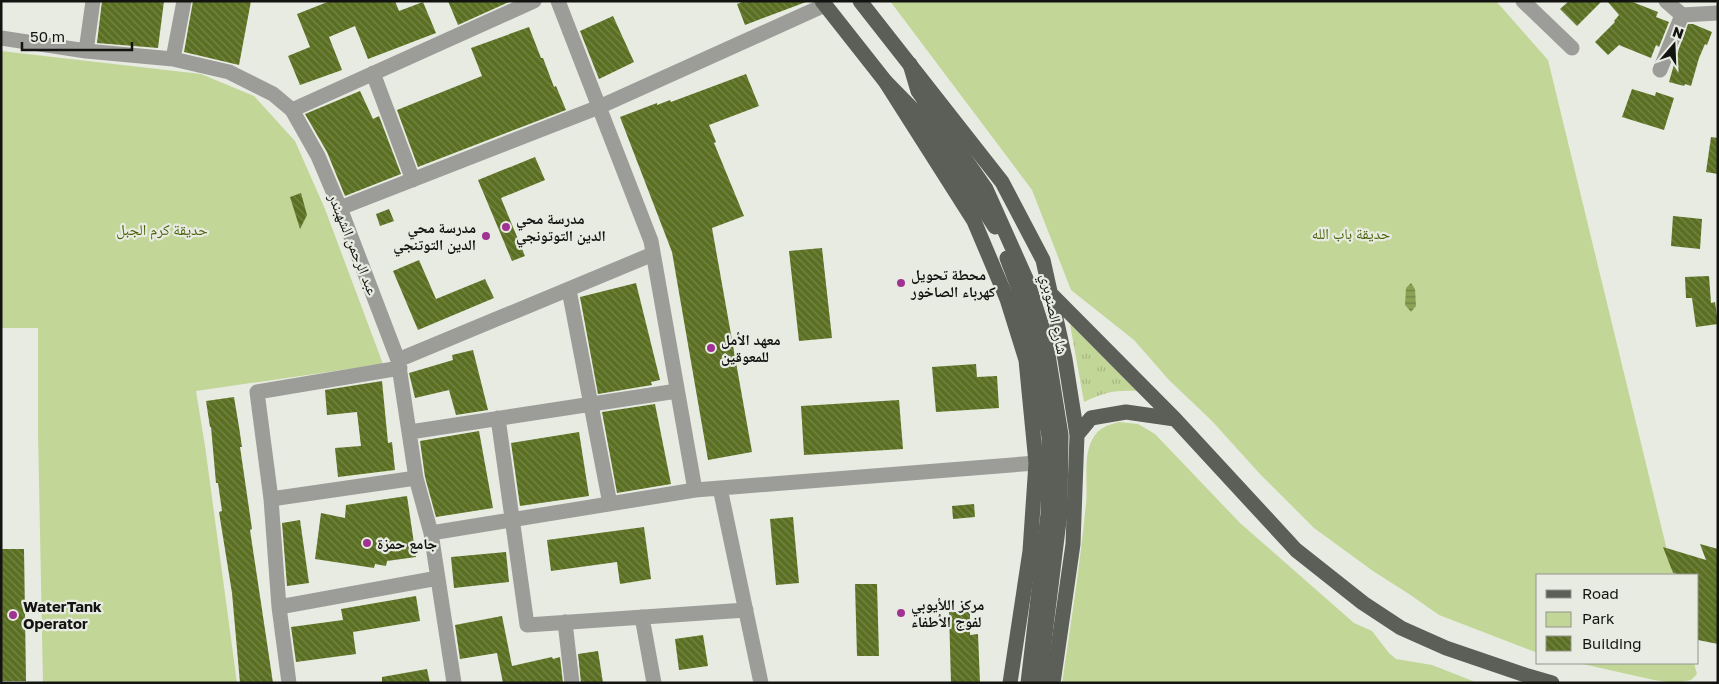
<svg xmlns="http://www.w3.org/2000/svg" width="1719" height="684" viewBox="0 0 1719 684" font-family="'Golos Text','Noto Naskh Arabic',sans-serif">
<defs>
<pattern id="grass-tufts" width="24" height="20" patternUnits="userSpaceOnUse" patternTransform="scale(1.25)"><rect width="24" height="20" fill="#c2d698"/><path d="M3 7l-1-3M5 7V3M7 7l1-3M15 17l-1-3M17 17v-4M19 17l1-3" fill="none" stroke="#a6b782"/></pattern>
<pattern id="water-rules" width="6" height="5" patternUnits="userSpaceOnUse" patternTransform="scale(1.25)"><rect width="6" height="5" fill="#8aa254"/><path d="M0 2.5h6" fill="none" stroke="#708344"/></pattern>
<pattern id="building-back-hatch" width="6" height="6" patternUnits="userSpaceOnUse" patternTransform="scale(1.25)"><rect width="6" height="6" fill="#5a7020"/><path d="M-1 5l2 2M0 0l6 6M5-1l2 2" fill="none" stroke="#76864e"/></pattern>
</defs>
<rect width="100%" height="100%" fill="#e8ebe2"/>
<path fill="url(#grass-tufts)" d="M1070,324L1137,391C1114,390 1105,392 1084,402Z"/>
<path fill="#c2d698" d="M890,1H1496L1548,60L1673,575H1538V653L1439,615L1409,594L1373,571L1314,528L1259,473L1212,421L1169,380L1134,340L1071,290L1032,190Z
M1,51L201,74L254,96L295,141L325,209L383,364L196,391L205,446L237,683H43L38,432V328H1Z
M1119,422L1138,424L1155,434L1240,523L1354,623L1372,631L1389,653L1396,659L1432,665L1478,683H1062C1071,623 1080,564 1086,504C1088,486 1083,456 1092,440C1098,428 1107,425 1119,422Z
M1578,663H1694L1697,674L1691,680L1676,683L1654,680Z"/>
<path fill="url(#water-rules)" d="M1411,283L1415,289L1416,306L1411,312L1405,305L1406,288Z"/>
<path fill="url(#building-back-hatch)" d="M102,1H164L158,48L97,43Z
M193,1H251L239,65L184,52Z
M330,1H395L399,11L423,2L436,33L368,59L355,26L329,37L342,70L300,85L288,56L310,47L297,14Z
M448,1H511L458,25Z
M745,1H806V2L745,25L737,4Z
M1569,1H1602L1577,26L1560,9Z
M1607,1H1630L1658,12L1656,17L1669,22L1659,47L1656,45L1651,58L1619,45L1608,55L1595,42L1615,22L1614,21L1619,15Z
M613,16L634,62L599,79L580,31Z
M1688,24H1693L1712,32L1707,45L1705,44L1699,58L1691,86L1685,84L1684,86L1669,82L1677,54Z
M529,27L541,58H543L554,87L556,86L566,110L418,167L397,110L482,76L471,48Z
M746,74L759,106L709,125L716,142L714,143L744,216L712,228L752,452L708,460L672,252L620,117L657,103V105L670,100L671,102Z
M1632,89L1655,96L1656,92L1674,98L1664,130L1622,117Z
M360,91L373,119L379,116L401,174L345,196L327,152L305,114Z
M1711,137L1718,138V174L1706,172Z
M535,157L545,180L501,198L525,256L512,261L478,180Z
M301,193L307,215L300,229L290,197Z
M389,209L394,221L380,226L376,214Z
M1673,216L1702,219L1700,249L1671,246Z
M822,248L832,338L799,341L789,251Z
M419,260L436,299L485,279L494,298L418,330L393,271Z
M1709,276L1711,303L1715,302L1718,324L1696,327L1692,298H1686L1685,277Z
M636,283L660,380L651,382L652,385L598,394L580,297Z
M473,350L488,410L456,415L449,390L415,398L409,373L453,360L452,355Z
M976,364L977,377L997,376L999,408L936,412L932,367Z
M382,381L388,443L392,442L395,470L338,477L335,448L361,446L357,412L327,415L325,390Z
M234,397L239,427L242,447H240L252,529L250,530L273,683H240L232,593L219,512L222,511L218,483H216L211,427H210L206,401Z
M899,400L903,449L804,455L801,406Z
M655,404L671,484L617,493L602,412Z
M479,431L493,508L436,517L425,477L420,441Z
M579,432L589,496L520,506L511,443Z
M407,496L416,557L387,561L386,566L375,564L374,568L315,559L321,513L345,518L346,505Z
M974,504L975,517L953,519L952,506Z
M793,517L799,583L776,585L770,519Z
M300,520L309,583L287,586L282,523Z
M644,527L651,579L620,584L617,562L551,571L547,540Z
M1700,544L1718,549V644L1698,640V575H1680L1673,573L1663,547L1706,560Z
M1,549H24L26,681H1Z
M506,552L509,582L454,588L451,557Z
M855,584H877L879,656H857Z
M416,596L420,621L353,632L356,654L296,662L291,627L343,620L341,609Z
M949,612H970V635L978,634L980,683H951Z
M502,616L512,666L552,657L553,659L560,657L563,683H503L497,653L460,659L455,625Z
M703,635L708,666L679,670L675,639Z
M598,651L603,683H581L578,654Z
M427,669L430,683H382V677Z"/>
<g fill="none" stroke-linecap="round" stroke-linejoin="round">
<path stroke="#9c9d99" stroke-width="15" d="M558,1L651,241L695,490
M1523,1L1572,48
M1666,1L1682,15
M1,38L86,51L173,59L229,72L273,94L292,110L318,156L340,208L398,360L416,478L431,533L454,683
M86,51L93,1
M173,59L184,1
M1660,70L1682,15L1718,13
M373,73L413,180
M292,110L534,1
M340,208L599,107L825,5
M569,290L610,504
M398,360L653,254
M498,418L527,625L746,610
M410,432L677,391
M720,488L761,683
M271,499L416,478
M431,533L695,490L1036,463
M279,607L438,578
M642,617L654,683
M565,622L572,683
M289,683L279,607L271,499L257,392L400,368"/>
<path stroke="#5c5e58" stroke-width="15" d="M822,1L885,81L974,221L1007,299L1026,360L1036,463L1030,551L1010,683
M860,1L1002,182L1043,260L1065,359L1077,435L1073,544L1053,683
M1051,294L1175,419L1296,550L1363,603L1401,628L1446,648L1528,676L1552,683
M1077,435L1091,418L1126,412L1175,419"/>
<path stroke="#5c5e58" stroke-width="15" d="M910,64L918,91L986,189L1028,283L1045,336L1061,435L1060,513L1039,683
M885,81L932,129L995,227
M1007,258L1018,287L1032,341L1049,437L1048,514L1028,683"/>
</g>
<g fill="#a03292" stroke="#e8ebe2" stroke-width="2">
<circle cx="506" cy="227" r="5"/>
<circle cx="486" cy="236" r="5"/>
<circle cx="901" cy="283" r="5"/>
<circle cx="711" cy="348" r="5"/>
<circle cx="367" cy="543" r="5"/>
<circle cx="901" cy="613" r="5"/>
<circle cx="13" cy="615" r="5"/>
</g>
<g text-anchor="middle" dominant-baseline="central" stroke-width="4.5" stroke-linejoin="round" paint-order="stroke">
<g font-size="15" font-weight="bold" fill="#131411" stroke="#e8ebe2" text-anchor="start">
<text x="516" y="218">مدرسة محي<tspan x="516" dy="17">الدين التوتونجي</tspan></text>
<text x="476" y="227" text-anchor="end">مدرسة محي<tspan x="476" dy="17">الدين التوتنجي</tspan></text>
<text x="911" y="274">محطة تحويل<tspan x="911" dy="17">كهرباء الصاخور</tspan></text>
<text x="721" y="339">معهد الأمل<tspan x="721" dy="17">للمعوقين</tspan></text>
<text x="377" y="543">جامع حمزة</text>
<text x="911" y="604">مركز اللأيوبي<tspan x="911" dy="17">لفوج الأطفاء</tspan></text>
<text x="23" y="606">WaterTank<tspan x="23" dy="17">Operator</tspan></text>
</g>
<g font-size="15" fill="#4c6107" stroke="#e8ebe2">
<text x="162" y="229">حديقة كرم الجبل</text>
<text x="1351" y="233">حديقة باب الله</text>
</g>
<g font-size="15" fill="#131411" stroke="#e8ebe2">
<text transform="translate(354 244) rotate(68)">عبد الرحمن الشهبندر</text>
<text transform="translate(1055 314) rotate(78)">شارع الصنوبري</text>
</g>
</g>
<rect width="1719" height="684" fill="none" stroke="#131411" stroke-width="5"/>
<rect x="1536" y="574" width="162" height="90" fill="#e8ebe2" stroke="#93958e"/>
<rect x="1546" y="590" width="25" height="8" fill="#5c5e58" stroke="#93958e"/>
<text x="1582" y="599" font-size="15" fill="#131411">Road</text>
<rect x="1546" y="612" width="25" height="15" fill="#c2d698" stroke="#93958e"/>
<text x="1582" y="624" font-size="15" fill="#131411">Park</text>
<rect x="1546" y="636" width="25" height="15" fill="url(#building-back-hatch)" stroke="#93958e"/>
<text x="1582" y="649" font-size="15" fill="#131411">Building</text>
<g transform="translate(1674 45) rotate(19)" stroke="#e8ebe2" stroke-width="4" paint-order="stroke">
<path d="M0-4L9 19L0 12L-9 19Z" fill="#131411"/>
<text y="-8" font-size="14" font-weight="bold" text-anchor="middle" fill="#131411">N</text>
</g>
<path d="M22 42v8h110v-8" fill="none" stroke="#131411" stroke-width="2.5"/>
<text x="30" y="42" font-size="15" fill="#131411" stroke="#e8ebe2" stroke-width="4" paint-order="stroke">50 m</text>
</svg>
